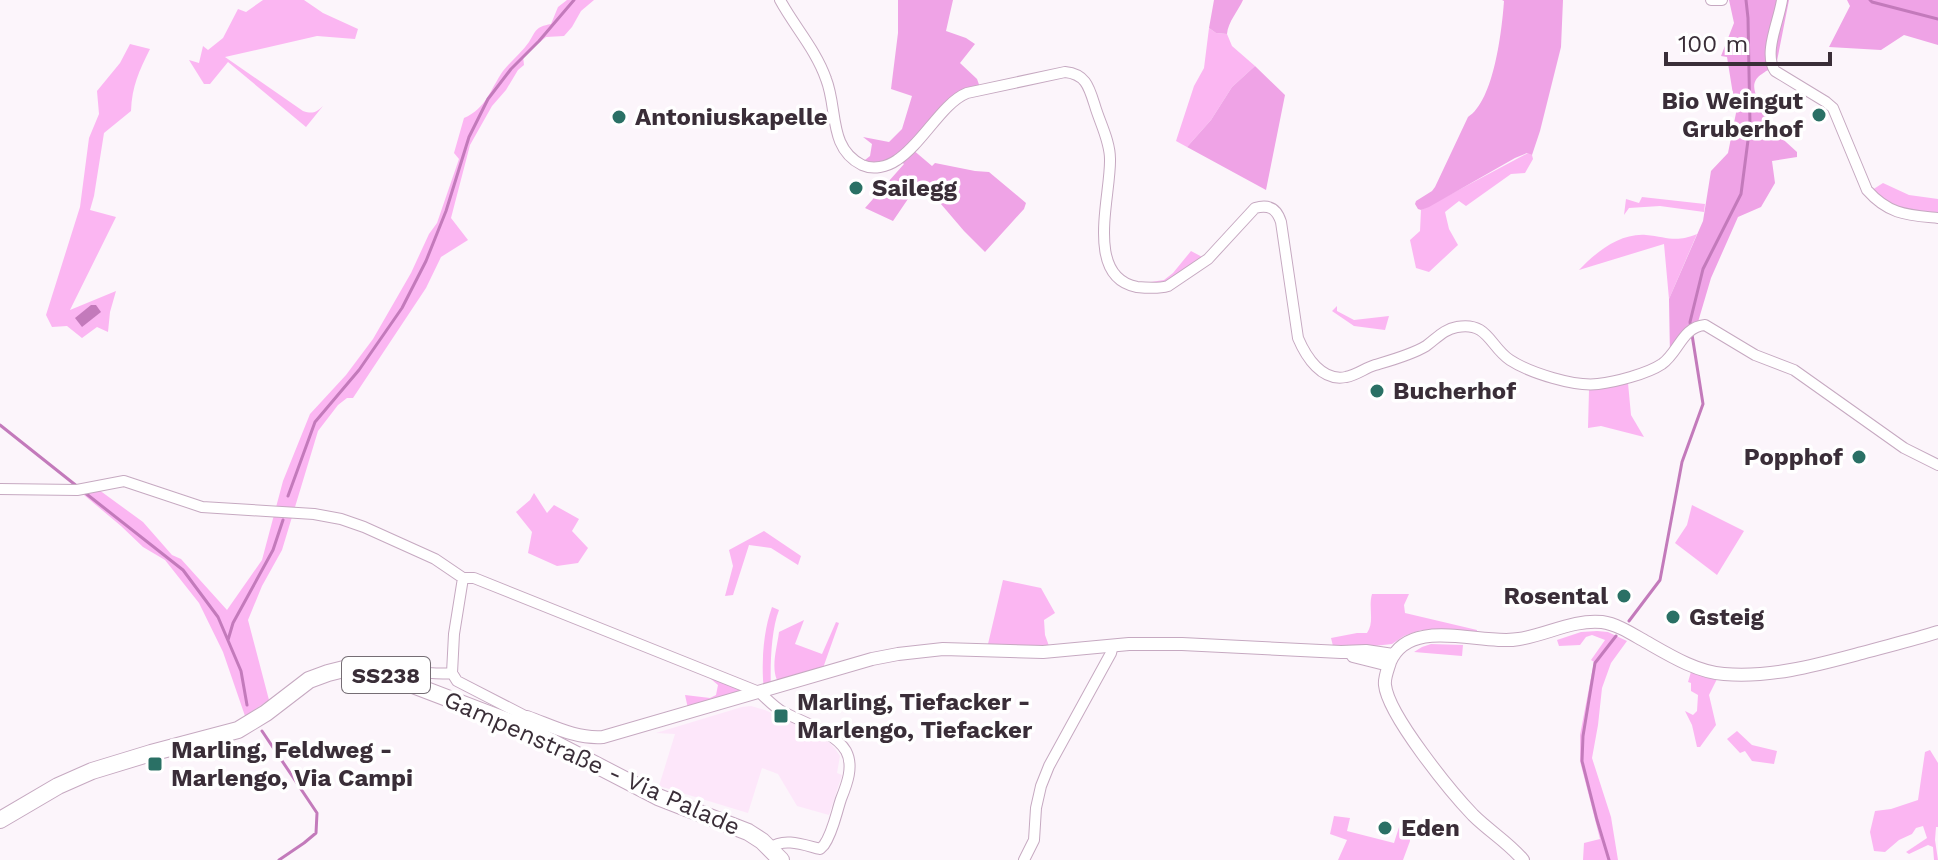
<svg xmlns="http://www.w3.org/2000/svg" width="1938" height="860" viewBox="0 0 1938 860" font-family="'Work Sans',sans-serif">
<rect width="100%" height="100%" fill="#fcf5fb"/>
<path fill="#fde7fa" d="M751,706L765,710L789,721L830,743L836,750L840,756L837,773L842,775L829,815L797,806L778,774L762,768L748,813L659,786L675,734L656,733L742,707Z"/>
<path fill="#fbb6f2" d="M263,0H304L323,13L358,29L355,39L317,36L225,57L303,111C312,114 316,113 323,106L306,127L228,62L210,84H204L189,60L199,63L203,46L208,50L223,38L238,9L246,12Z
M567,0H594L581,11L572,27L564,36L546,37L523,56L524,65L518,70L506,90L492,106L470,145L451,218L468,240L441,257L426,288L353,398H347L338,405L318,431L282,550L262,586L248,620L269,700L245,716L223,652L199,603L165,560L143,547L121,526L78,490L95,487L143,522L172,555L181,559L227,610L262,560L283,481L310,414L346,375L373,339L411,273L429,234L437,223L459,159L454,153L464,118C486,109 491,88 503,71C511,61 522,52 529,42C536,31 535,27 551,24L558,7Z
M1209,28L1216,33L1227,34L1232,46L1255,66L1232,87L1211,120L1187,147L1176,141L1194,86L1204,68Z
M130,44L150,49C139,71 132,86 131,111L104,133L94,196L90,210L116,217L70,310L116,291L110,312L108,332L97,327L82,338L67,326L52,327L46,315L80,207L89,138L99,114L97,91L120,63Z
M1528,153L1532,155L1533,159L1525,173L1511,174L1466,206L1459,201L1445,212L1449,229L1458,245L1429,272L1416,268L1410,240L1420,231L1421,210Z
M1883,183L1909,195L1938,199V218L1903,215L1869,192Z
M1642,197L1705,204L1704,212L1660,206L1629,208L1624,215L1626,199L1639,203Z
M1697,234L1669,299L1664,244L1579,270C1596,252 1620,233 1646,235C1667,237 1676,243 1697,234Z
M1191,251L1206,259L1161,284L1144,283L1164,280L1173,273Z
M1337,306V311L1354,320L1389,316L1385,330L1354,326L1332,311Z
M1628,383L1631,415L1644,437L1601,426L1588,428L1589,390Z
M534,493L547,513L554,505L579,519L572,531L588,548L578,563L557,566L528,553L532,532L516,512L530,500Z
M1692,505L1744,531L1717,575L1675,543L1687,525Z
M764,531L801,556L798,565L771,548L749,545L733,595L725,596L733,566L729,550Z
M1003,580L1041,588L1055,613L1044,620L1045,635L1049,646L1006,647L988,644Z
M1372,594H1409L1404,605L1405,613L1477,630V633L1421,630L1404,636L1392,644L1365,647L1333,646L1331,638L1357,633H1367C1375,621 1368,608 1372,594Z
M772,607L779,610C771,630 770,667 771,688L764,691C761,665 763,632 772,607Z
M804,620L795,644L822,654L836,622L839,623L823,668L782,680H777C771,666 777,648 779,632Z
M1597,631L1608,632L1627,641L1611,663L1602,688L1598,725L1592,758L1611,817L1618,860H1583L1584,843L1600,839L1580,761V735L1594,662L1591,660L1605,640L1592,635L1586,637L1580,645L1559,646L1557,640L1581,632Z
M1431,644L1463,645L1462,656L1414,652L1422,647Z
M1693,665L1720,673L1709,695L1716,725L1700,747H1697L1692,725L1685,711L1693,715L1697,711L1698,695L1691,691V683L1688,682Z
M714,674L759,692L689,713L685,695L710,698L716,695L718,685L711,679Z
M1737,731L1752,745L1777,751L1774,764L1752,761L1745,751L1740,753L1727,739Z
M1930,750L1938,763V827H1936L1935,840L1938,860H1934L1933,847L1928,845L1909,854L1906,852L1927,838L1923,826L1916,828L1912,834L1899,840L1885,852L1874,851L1870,832L1875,811L1891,809L1918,800L1925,752Z
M1334,816L1350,818L1347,831L1394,843L1400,824L1409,826L1410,841L1403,860H1338L1347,840L1330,834Z"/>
<path fill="#efa3e6" d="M898,0H953L946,31L966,38L975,44L960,63L977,79L981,90L967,93L912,149L932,166L935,163L975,171L989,172L1026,203L1024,209L985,252L964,231L923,183L910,196L893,221L865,208L904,164L898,160L890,164H860L870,156L872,144L863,137L889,142L902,129L912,96L891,89L898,33Z
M1214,0H1243C1238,11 1228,22 1227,34L1216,33L1209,28Z
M1502,0H1563L1561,47L1540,131L1532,155L1527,153L1515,158L1429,207L1421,210L1418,209L1415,204L1416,201L1432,191L1435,187L1468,117C1494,101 1502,30 1504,1Z
M1729,0H1789L1775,71C1766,70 1769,69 1762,74C1739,88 1774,117 1776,133L1797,152V157L1772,161L1775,183L1761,207L1738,217L1711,278L1698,322L1690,324L1670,356L1669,299L1703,221L1711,171L1728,153L1736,113L1727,57L1721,56L1734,23Z
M1847,0H1938V45L1904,35L1881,50L1829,47L1850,6Z
M1255,66L1285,95L1266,190L1187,147L1211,120L1232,87Z"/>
<path fill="#c37abb" d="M91,305H96L101,312L82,327L75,318Z"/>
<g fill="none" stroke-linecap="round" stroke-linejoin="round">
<path stroke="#c37abb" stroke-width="3" d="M1870,0L1872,2L1938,19
M0,425L78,487
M84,492L183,570L218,617L241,671L247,705
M288,496L315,422L359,370L402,308L426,261L446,211L469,137L488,99L511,69L539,41L574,0
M1629,621L1660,580L1682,462L1703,404L1690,322L1703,269L1741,194L1750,125L1748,18L1746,0
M228,640L233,623L273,550L283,520
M262,731L317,813L316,833L304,843L279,860
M1609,860L1597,820L1582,761L1583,736L1595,663L1616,636"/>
<g stroke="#c6a9c1" stroke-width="12">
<path id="minor" d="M780,0C794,26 816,50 826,79C838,109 828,148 862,165C873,170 887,167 897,160C923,143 942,103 967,93L1065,72C1086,74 1089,87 1095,106C1100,123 1110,141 1110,159C1111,196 1084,277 1137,287C1147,288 1158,289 1168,286L1208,259L1255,208C1269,204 1277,209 1281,222L1298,338C1306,357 1322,382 1346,377C1357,375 1365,368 1375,365C1392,360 1411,355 1426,346C1436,339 1444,329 1457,327C1488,321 1490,347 1510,360C1530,373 1575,387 1598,384C1615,382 1647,374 1662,364C1679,352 1682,327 1705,325L1755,355L1794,370L1904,448L1938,465
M1711,0H1722
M1782,0C1779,21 1763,53 1775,71L1826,102L1833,108L1867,190C1889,215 1908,215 1938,218
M0,489L77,490L124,481L202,507L314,514L341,519L364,527L435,559L463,578H474L759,692C767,699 774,707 783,712C802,722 835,732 846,751C854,766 847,784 841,799C836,814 833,832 824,845L820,849C804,845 784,837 770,848
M452,673L454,634L463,578
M392,677C407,667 433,676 452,673L457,681L527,717
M1024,860L1034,840L1036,808L1041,786L1049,766L1111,653L1113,645"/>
</g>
<g stroke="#c6a9c1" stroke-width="14">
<path id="tertiary" d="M1353,656L1389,665
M523,727L527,717C552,726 576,739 603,737L872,659L898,654L943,649L1043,652L1129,644H1182L1341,652L1366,651L1393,655
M1523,860C1509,843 1489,831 1473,815C1451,792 1388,715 1385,685C1384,678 1388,669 1390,662C1410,615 1481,646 1519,639C1546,635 1574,619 1602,622C1616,624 1629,632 1641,639C1666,653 1695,672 1724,674C1771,678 1817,665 1862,653C1887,646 1913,640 1938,632"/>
</g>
<g stroke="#c6a9c1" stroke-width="18">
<path id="primary" d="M0,820L58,786L92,771L151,753L238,730L266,713L309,680L328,673L344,669H361L392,677L523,727L658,797L748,832L762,841L781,860"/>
</g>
<use href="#minor" stroke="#fff" stroke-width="10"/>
<use href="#tertiary" stroke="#fff" stroke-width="12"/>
<use href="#primary" stroke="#fff" stroke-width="16"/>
</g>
<g fill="#2a7065" stroke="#fff" stroke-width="3">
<circle cx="1819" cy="115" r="8"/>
<circle cx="619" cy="117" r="8"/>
<circle cx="856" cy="188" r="8"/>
<circle cx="1377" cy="391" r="8"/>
<circle cx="1859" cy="457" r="8"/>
<circle cx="1624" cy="596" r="8"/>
<circle cx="1673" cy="617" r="8"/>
<rect x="773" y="708" width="16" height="16" rx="4"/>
<rect x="147" y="756" width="16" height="16" rx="4"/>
<circle cx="1385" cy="828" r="8"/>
</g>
<g text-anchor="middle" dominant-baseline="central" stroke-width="7" stroke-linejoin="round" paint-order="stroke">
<rect fill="#fff" stroke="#756d74" stroke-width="2" x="342" y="657" width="88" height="36" rx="6"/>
<g font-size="22" font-weight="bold" fill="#3a2e38">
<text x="386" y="675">SS238</text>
</g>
<g font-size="24" font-weight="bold" fill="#3a2e38" stroke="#fff" text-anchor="start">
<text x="1803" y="101" text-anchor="end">Bio Weingut<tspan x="1803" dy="28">Gruberhof</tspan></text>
<text x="635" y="117">Antoniuskapelle</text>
<text x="872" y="188">Sailegg</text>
<text x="1393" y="391">Bucherhof</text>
<text x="1843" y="457" text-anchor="end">Popphof</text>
<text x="1608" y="596" text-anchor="end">Rosental</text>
<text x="1689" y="617">Gsteig</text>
<text x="797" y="702">Marling, Tiefacker -<tspan x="797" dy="28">Marlengo, Tiefacker</tspan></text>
<text x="171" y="750">Marling, Feldweg -<tspan x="171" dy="28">Marlengo, Via Campi</tspan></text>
<text x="1401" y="828">Eden</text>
</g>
<g font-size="24" fill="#3a2e38" stroke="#fff">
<text transform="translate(592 763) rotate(24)">Gampenstraße - Via Palade</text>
</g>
</g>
<path d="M1666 52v12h164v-12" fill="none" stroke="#3a2e38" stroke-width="4"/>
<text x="1678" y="52" font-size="24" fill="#3a2e38" stroke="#ffffff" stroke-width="6" paint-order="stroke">100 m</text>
</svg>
